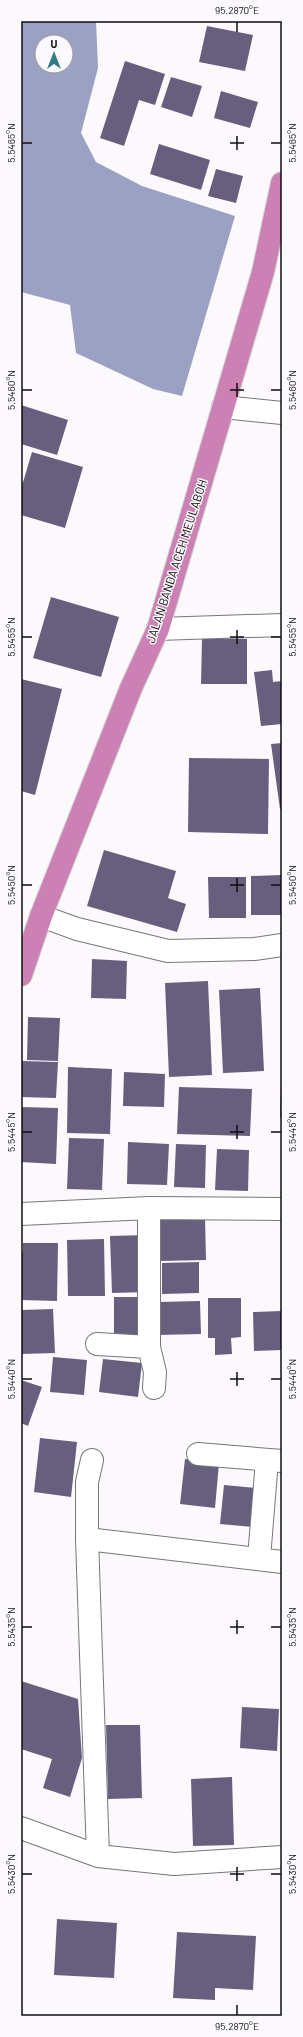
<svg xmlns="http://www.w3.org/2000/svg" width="303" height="2037" viewBox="0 0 303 2037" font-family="Barlow,sans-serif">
<rect width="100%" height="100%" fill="#fcf9fd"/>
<path fill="#9aa1c3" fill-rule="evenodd" d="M21,21H96L98,68L81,133L96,162L142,186L235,216L182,396L153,389L76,353L70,305L21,292ZM42,42H66V66H42Z"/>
<path fill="#675f7e" d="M207,26L253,35L245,71L199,62Z
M125,61L165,74L155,105L139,100L124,146L100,138Z
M171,77L202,86L192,117L161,107Z
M221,91L258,102L250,128L214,118Z
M159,144L210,160L201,190L150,174Z
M216,169L243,176L236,203L208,196Z
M21,405L68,420L57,455L21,444Z
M32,452L83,467L65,528L21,515V489Z
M51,597L119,617L101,677L33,658Z
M202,638L247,639V684H201Z
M272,670L273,682L282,681V724L261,726L254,672Z
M21,679L62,689L35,795L21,791Z
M282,743V809H280L271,744Z
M189,758L269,759L268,834L188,832Z
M104,850L176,871L168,898L186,904L177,932L87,906Z
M282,875V915H251V876Z
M208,877H246V918H209Z
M92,959L127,961L126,999L91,998Z
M208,981L212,1075L169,1077L165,983Z
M260,988L264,1071L223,1073L219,990Z
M28,1017L60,1018L58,1061L27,1060Z
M21,1061L58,1062L56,1098L21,1097Z
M68,1067L112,1069L110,1134L67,1133Z
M124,1072L165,1074L164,1107L123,1106Z
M281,1084H282V1117H280Z
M179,1087L252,1089L250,1136L177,1134Z
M21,1107L58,1108L56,1164L21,1162Z
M69,1138L104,1139L102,1190L67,1189Z
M128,1142L169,1144L167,1185L127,1184Z
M176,1144L206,1145L205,1188L174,1187Z
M217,1149L249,1150L248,1191L215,1190Z
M205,1217L206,1260L160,1261L159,1218Z
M146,1235L148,1292L112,1293L110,1236Z
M104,1239L105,1296H68L67,1240Z
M23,1243H58L57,1301L22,1300L21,1252H23Z
M199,1262V1293L162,1294V1263Z
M114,1297H146V1342L114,1341Z
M208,1298H241V1337L231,1338L232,1354L215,1355V1338H208Z
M200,1301L201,1334L158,1335L157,1302Z
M53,1309L55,1353L21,1354V1310Z
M282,1311V1350L254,1351L253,1312Z
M53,1357L87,1360L84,1395L50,1392Z
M103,1359L142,1363L138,1397L99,1392Z
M21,1380L42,1387L28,1426L21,1423Z
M40,1438L77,1442L71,1497L34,1492Z
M185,1459L219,1463L215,1508L180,1504Z
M224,1485L256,1488L253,1527L220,1524Z
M21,1681L78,1699L82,1758L70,1797L43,1788L52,1759L21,1749Z
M242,1707L279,1709L277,1751L240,1748Z
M106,1725H140L142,1798L108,1799Z
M232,1777L234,1845L193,1846L191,1779Z
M57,1919L117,1923L114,1978L54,1975Z
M177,1932L256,1936L253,1990L215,1988V2000L173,1998Z"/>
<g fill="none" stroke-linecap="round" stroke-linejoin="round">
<g stroke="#79767a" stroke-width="24">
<path id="minor" d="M223,407L282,413
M158,629L282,625
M41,916L77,929L168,951L254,949L282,945
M149,1208V1347L155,1372L154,1388
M21,1214L149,1208L282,1209
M97,1344L149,1347
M198,1454L282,1461
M92,1460L87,1482V1539L98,1856
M87,1539L282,1562
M259,1558L267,1460
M21,1828L98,1856L174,1864L282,1857"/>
</g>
<g stroke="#d4d4d4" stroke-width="24">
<path id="highway" d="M21,975L41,916L131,688L158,629L263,272L282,183"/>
</g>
<use href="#minor" stroke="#fff" stroke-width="22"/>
<use href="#highway" stroke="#cc81b4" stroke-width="22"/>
</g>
<path fill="none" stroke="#0f0e10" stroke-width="1.5" d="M237,22V32M237,136V150M22,143H32M230,143H244M271,143H281M237,383V397M22,390H32M230,390H244M271,390H281M237,630V644M22,637H32M230,637H244M271,637H281M237,878V892M22,885H32M230,885H244M271,885H281M237,1125V1139M22,1132H32M230,1132H244M271,1132H281M237,1372V1386M22,1379H32M230,1379H244M271,1379H281M237,1620V1634M22,1627H32M230,1627H244M271,1627H281M237,1867V1881M22,1874H32M230,1874H244M271,1874H281M237,2005V2015"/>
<g text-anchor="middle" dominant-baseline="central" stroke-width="3" stroke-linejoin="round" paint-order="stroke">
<g font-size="12" fill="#0f0e10" stroke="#fcf9fd">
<text transform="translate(176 561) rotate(-72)">JALAN BANDA ACEH MEULABOH</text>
</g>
</g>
<rect width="303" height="2037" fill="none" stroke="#fcf9fd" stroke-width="44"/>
<g transform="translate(54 54)"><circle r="19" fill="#fcf9fd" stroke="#9d9b9e"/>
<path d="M0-3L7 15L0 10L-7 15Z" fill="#347a87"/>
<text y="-6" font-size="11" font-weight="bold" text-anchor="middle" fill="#0f0e10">U</text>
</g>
<rect x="22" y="22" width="259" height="1993" fill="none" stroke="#0f0e10" stroke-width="1.5"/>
<g font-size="10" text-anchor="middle" fill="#0f0e10">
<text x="237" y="14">95.2870°E</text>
<text transform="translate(11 143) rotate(-90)" y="4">5.5465°N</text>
<text transform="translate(292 143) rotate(-90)" y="4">5.5465°N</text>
<text transform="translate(11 390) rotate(-90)" y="4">5.5460°N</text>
<text transform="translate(292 390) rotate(-90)" y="4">5.5460°N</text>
<text transform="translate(11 637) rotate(-90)" y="4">5.5455°N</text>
<text transform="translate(292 637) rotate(-90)" y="4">5.5455°N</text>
<text transform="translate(11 885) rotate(-90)" y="4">5.5450°N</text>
<text transform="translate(292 885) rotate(-90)" y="4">5.5450°N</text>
<text transform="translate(11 1132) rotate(-90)" y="4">5.5445°N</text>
<text transform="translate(292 1132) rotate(-90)" y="4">5.5445°N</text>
<text transform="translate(11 1379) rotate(-90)" y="4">5.5440°N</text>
<text transform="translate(292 1379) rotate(-90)" y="4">5.5440°N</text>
<text transform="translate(11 1627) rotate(-90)" y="4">5.5435°N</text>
<text transform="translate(292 1627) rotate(-90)" y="4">5.5435°N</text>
<text transform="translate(11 1874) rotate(-90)" y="4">5.5430°N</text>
<text transform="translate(292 1874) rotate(-90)" y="4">5.5430°N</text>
<text x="237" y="2030">95.2870°E</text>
</g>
</svg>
